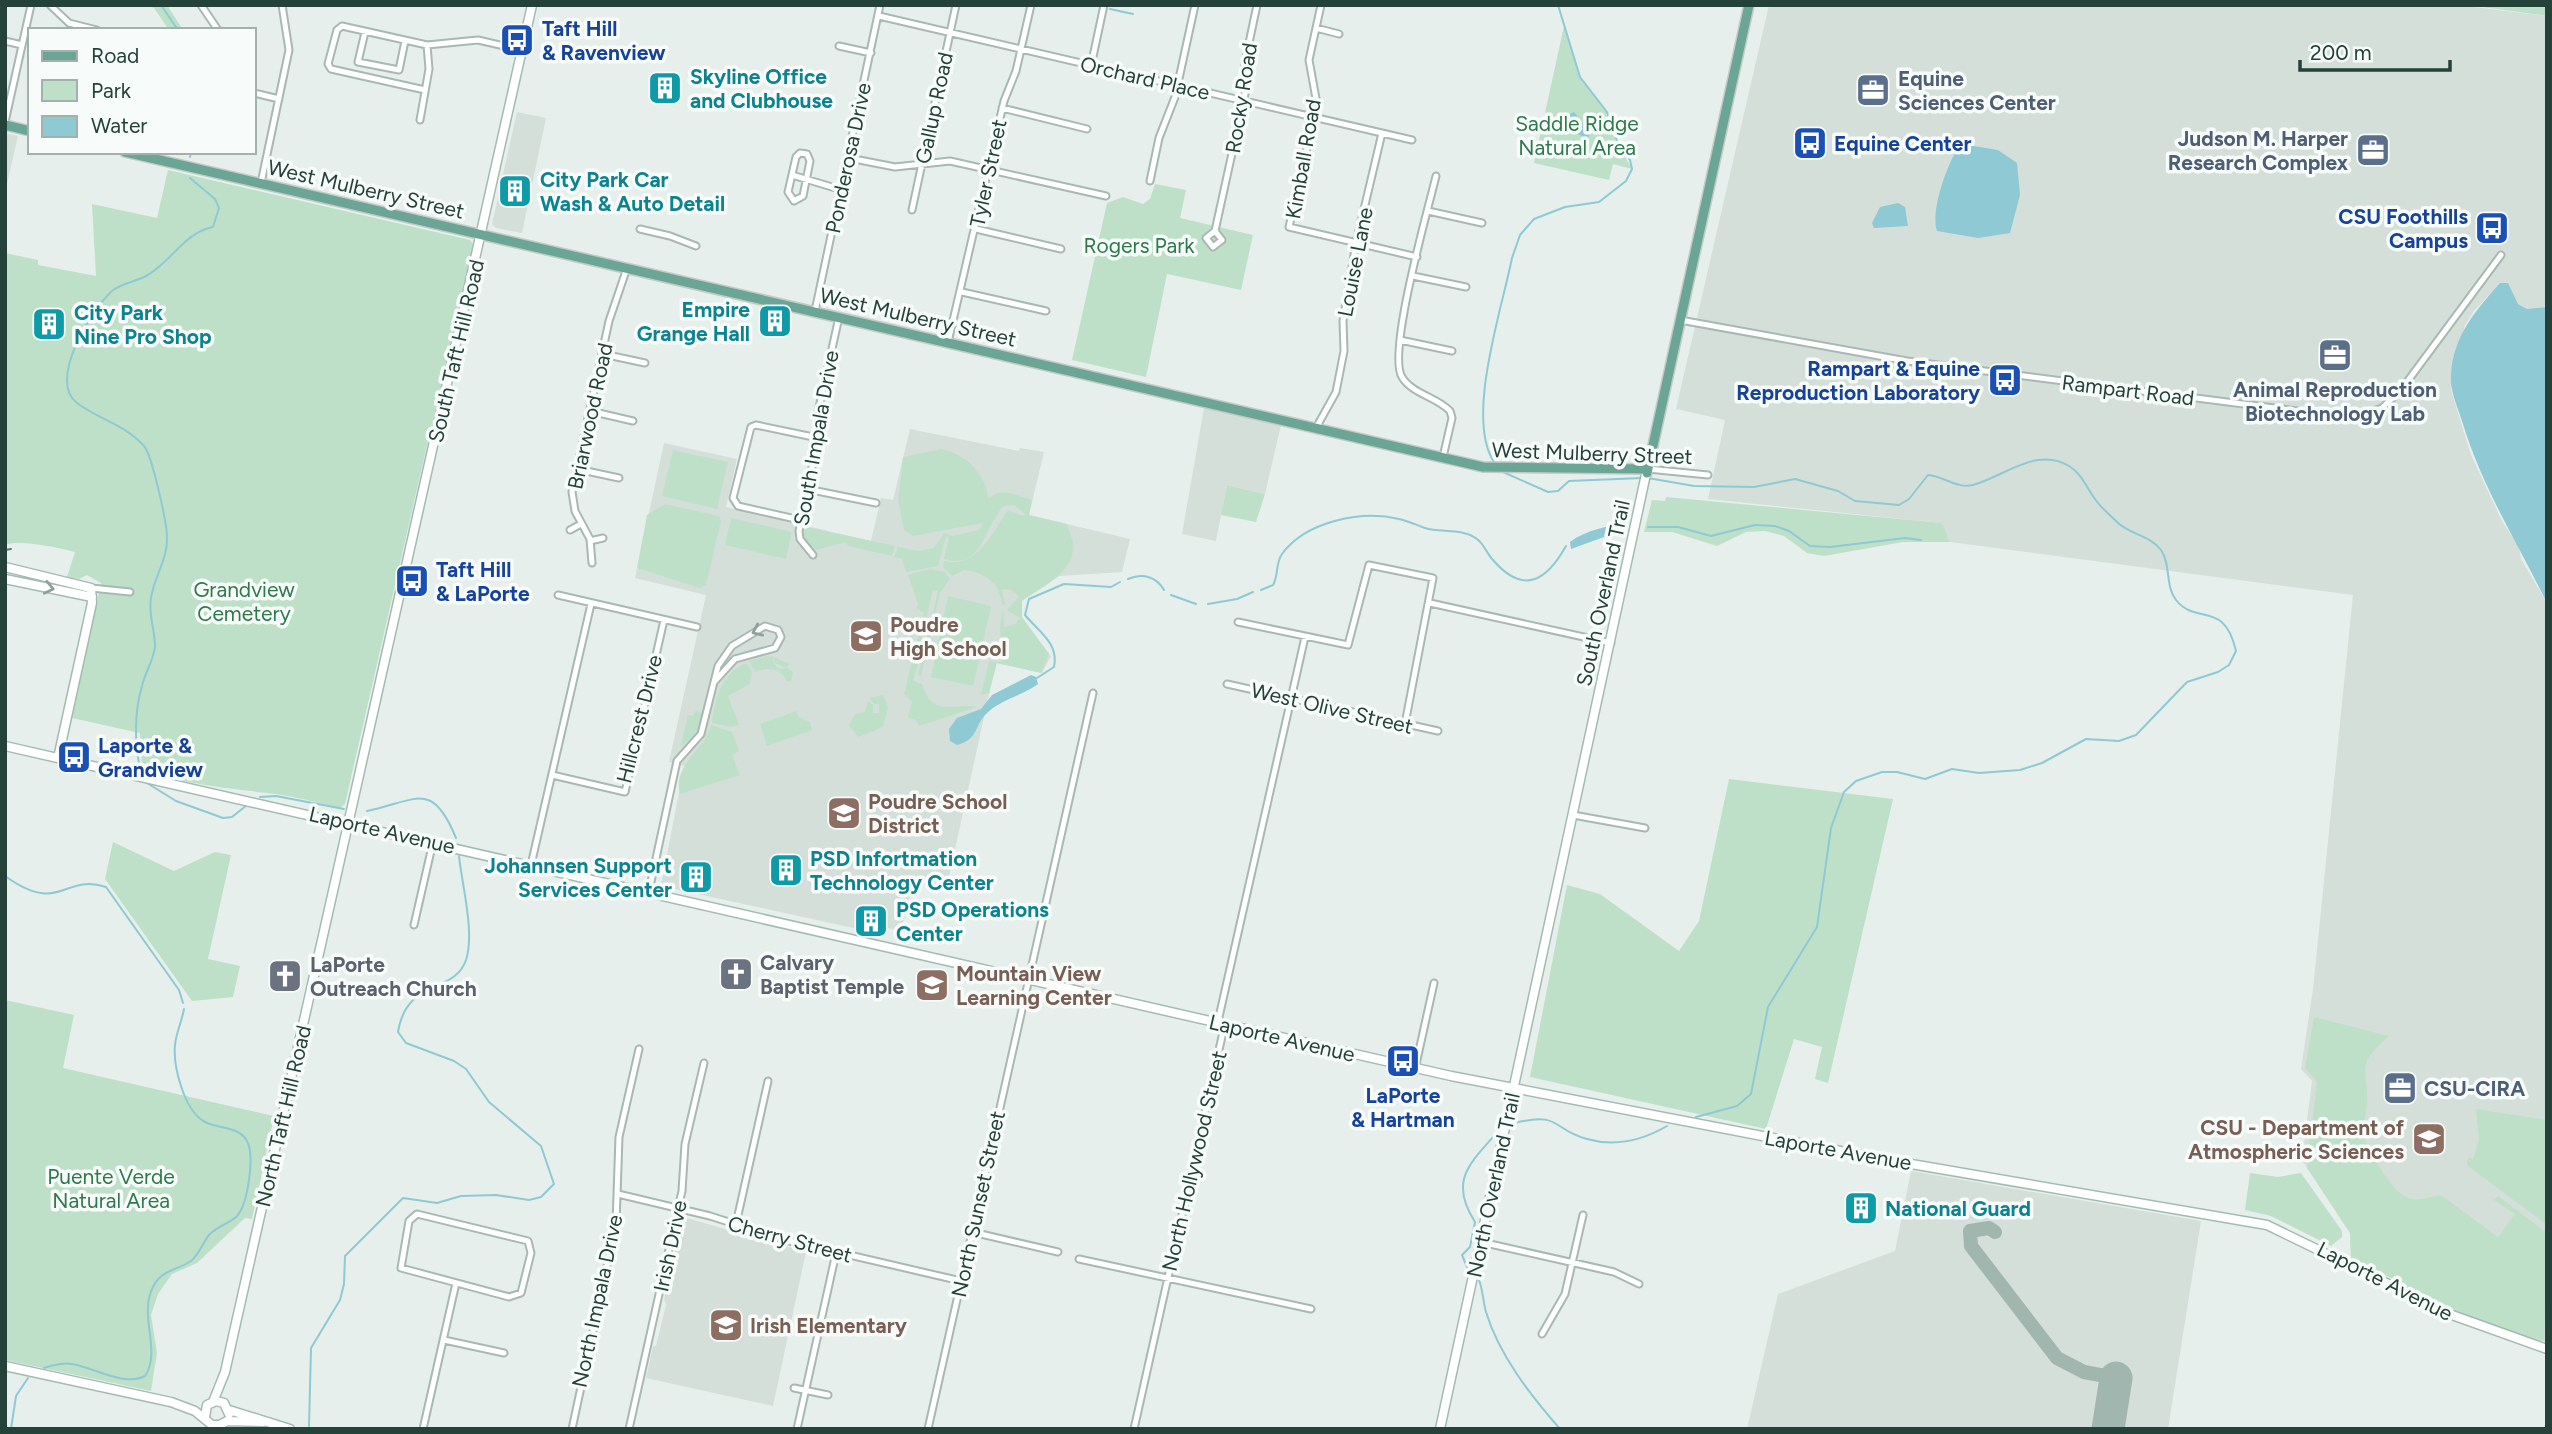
<svg xmlns="http://www.w3.org/2000/svg" width="2552" height="1434" viewBox="0 0 2552 1434" font-family="Figtree,sans-serif">
<rect width="100%" height="100%" fill="#e6efeb"/>
<path fill="#d4dfda" d="M1769,5H2458L2547,16V307L2527,309L2518,304L2509,290L2500,283L2474,311L2465,325L2457,351L2451,390L2471,455L2502,521L2519,547L2521,559L2547,603V1342L2497,1327L2451,1308L2351,1258L2350,1233L2302,1160L2312,1081L2301,1069L2313,989L2353,595L1950,542L1941,523L1708,499L1725,420L1676,409Z
M517,112L546,118L522,233L496,228L492,224Z
M5,133L18,136L7,184H5Z
M1204,408L1281,425L1265,494L1227,485L1216,541L1182,534Z
M910,429L1019,451L1020,448L1044,452L1029,515L1130,539L1122,572L1059,576L1022,600L1019,616L1051,656L1042,673L996,663L946,890L913,883L901,931L883,927L881,934L661,886L684,766L669,762L706,595L635,578L664,443L737,459L726,507L871,541L881,498L893,500Z
M1911,1171L2201,1221L2168,1429H1747L1778,1294L1895,1251Z
M683,1217L806,1252L773,1406L646,1378L653,1346H656L666,1305L664,1299Z"/>
<path fill="#bfe0c8" d="M145,5H167L183,30H169L154,8Z
M2468,5H2547V16Z
M1564,26L1580,77L1607,112L1616,141L1632,169L1613,164L1609,180L1534,163Z
M168,170L470,240L473,244L345,804L340,808C319,803 297,797 275,794C240,789 172,785 142,765L140,733L72,718L101,583L87,575L79,579L67,577L75,552C60,548 18,539 5,545V253L38,260V265L96,276L92,204L157,218Z
M1155,184L1186,190L1180,218L1253,235L1241,290L1167,274L1146,377L1072,360L1107,203L1123,197L1143,204L1150,199Z
M942,449C967,455 985,474 989,499C1000,486 1018,496 1032,500L1029,515L1067,524C1069,533 1075,542 1073,551C1069,576 1040,588 1022,601V617L1049,654L1041,673L997,663L989,693L981,695L989,661L1001,662C1007,647 1000,641 1000,629C1000,623 1002,617 1003,611L1004,627L1015,624L1020,618L1007,610L1019,596L1011,590L1002,589L1005,605L1002,604C999,582 985,573 964,570L952,576L943,567L944,561C977,569 992,533 1008,510L1023,516L1025,514L1014,505L1004,506C983,527 984,570 944,559L949,537L946,536L938,566L906,572L902,559L894,557L898,547L918,551L934,548L944,533L952,536L979,530L983,523L913,536L904,530L898,501L903,457Z
M673,450L728,462L717,509L662,496Z
M1227,485L1265,494L1256,522L1221,515Z
M1666,497L1942,523L1950,542H1903L1824,556L1807,553L1784,536L1765,531L1746,532L1717,546L1672,532H1644L1652,500L1665,501Z
M665,504L719,516L721,521L706,585L700,588L637,568L647,515Z
M731,518L792,532L786,559L725,545Z
M802,526L895,546L892,556L848,546L846,542L816,550L802,537Z
M931,569L945,572L950,579L940,593L921,676L918,675L938,591L933,590L921,641L924,642L913,681L922,684C933,719 953,702 977,707L919,726L916,720L908,718L912,702L904,694L924,613L916,608L918,604L908,575Z
M948,596L991,606L973,686L931,677Z
M766,656L773,657L774,664L779,669L786,668L775,663L774,657L790,664L787,667L793,672L791,681L787,682C781,667 768,667 755,672L749,661Z
M746,663L752,671L750,684L728,696L739,725L731,727L712,723C715,699 721,673 746,663Z
M883,695L888,707L883,727L858,737L849,725L855,714L865,712L861,722L868,701L873,705V713H879V704H874L869,698Z
M696,710L703,714L696,734L681,746L688,715L693,716Z
M796,711L799,717L810,722L812,730L767,746L760,724Z
M711,725L732,732L739,751L732,755L740,775L680,794C672,765 705,750 711,725Z
M1729,779L1893,799L1828,1083L1815,1079L1822,1047L1794,1039L1766,1129L1530,1077L1567,885L1600,894L1679,951L1699,921Z
M113,842L174,871L215,852L231,855L208,959L240,966L233,997L192,1001L105,879Z
M5,1000L74,1015L63,1068L274,1116L252,1219L245,1218L197,1263L172,1274L158,1294L151,1315L157,1353L151,1391L5,1360Z
M2314,1017L2389,1036C2353,1068 2369,1066 2367,1106C2366,1115 2363,1125 2361,1134C2373,1152 2391,1197 2413,1199C2422,1200 2433,1196 2441,1195L2498,1237L2515,1214L2494,1200L2498,1196L2547,1233L2544,1341L2477,1321L2351,1258L2350,1233L2307,1168L2317,1082L2305,1068Z
M2476,1109L2547,1120V1225L2468,1166L2467,1161L2469,1157L2473,1159L2479,1139Z
M2250,1173L2278,1177L2301,1173L2342,1231V1237L2331,1246L2271,1216L2245,1210Z"/>
<path fill="#8ec9d4" d="M1574,112L1589,131V140L1571,130L1565,116Z
M1961,144L1998,150L2017,163L2020,195L2010,233L1978,238L1937,231C1930,211 1948,160 1961,144Z
M1898,203L1905,207L1908,226L1874,228L1872,223L1880,207Z
M2500,283H2508L2518,304L2527,309L2547,307V603C2517,542 2482,487 2462,421C2457,405 2450,392 2451,375C2453,336 2476,310 2500,283Z
M1627,523L1626,529L1571,549L1570,542C1586,530 1607,526 1627,523Z
M1031,675L1036,677L1038,684C1022,696 1001,699 986,714C974,726 979,739 957,745L950,741L949,729L957,718L981,709L992,695Z"/>
<g fill="none" stroke-linecap="round" stroke-linejoin="round">
<path stroke="#8ec9d4" stroke-width="2" d="M161,5L178,30
M1096,5L1098,6
M1110,9L1133,14
M190,157L191,152
M1494,462C1465,418 1502,309 1512,258L1520,235L1534,219L1565,207L1599,202L1626,181L1632,169L1630,160L1617,141L1607,112L1580,77L1558,5
M1503,472L1548,492L1558,491L1569,481L1642,478
M1648,478L1694,486L1754,487L1795,479L1838,491L1855,501L1899,505L1909,499L1928,475C1943,476 1957,489 1973,485C2003,477 2037,446 2069,466C2081,473 2087,488 2095,499C2101,508 2110,515 2117,522C2130,535 2150,535 2161,550C2171,564 2165,586 2176,600C2197,626 2224,599 2236,651L2229,665L2218,672L2187,682L2136,735L2119,741L2086,739L2042,763L2020,770L1979,773L1952,769L1925,779L1897,772H1882L1856,781L1844,792L1831,828L1817,927L1768,1007L1751,1094L1737,1106L1696,1117
M1648,527H1678L1711,536L1755,525L1775,526L1789,531L1810,546L1830,547L1905,538L1921,540
M1128,579C1142,573 1156,576 1164,590
M1261,590L1273,585C1279,575 1275,564 1282,554C1306,521 1362,510 1399,519C1408,521 1416,525 1425,528C1440,533 1464,528 1477,539C1484,544 1487,554 1493,560C1524,596 1547,580 1566,546
M1171,595L1196,604
M1208,604L1237,599L1253,592
M1037,678L1054,667C1059,643 1039,632 1025,615L1029,599L1064,584L1111,587L1120,582
M142,775C134,749 134,712 142,686C145,672 154,660 155,646C155,630 148,614 151,598C154,577 168,559 167,537C167,523 152,455 144,446C126,425 98,419 77,403C47,381 92,309 112,291C121,283 135,282 146,276C171,263 183,233 213,227L219,208L215,199L190,178
M147,783L176,801L223,818L232,817L247,805
M260,797L276,796L344,809
M367,811C416,801 432,779 456,838
M5,876C61,916 62,873 106,887L179,990L183,1003
M1515,1123C1561,1111 1552,1130 1587,1139C1615,1147 1643,1140 1667,1126
M1467,1267L1462,1255L1470,1247L1475,1222C1450,1183 1467,1166 1494,1136
M1479,1280C1483,1290 1483,1302 1486,1312C1499,1355 1531,1396 1560,1429
M44,1368C53,1365 63,1362 72,1364C93,1367 124,1387 145,1376C162,1351 138,1315 153,1287C161,1270 177,1270 191,1261C199,1255 203,1242 209,1235C216,1227 228,1224 236,1217C248,1206 255,1154 247,1141C239,1126 218,1129 205,1122C184,1111 173,1066 175,1045C176,1033 182,1021 184,1009
M309,1426L311,1348L340,1300L344,1284L345,1256L403,1198L437,1203L461,1196L496,1195L529,1200L541,1197L554,1184L541,1146L489,1102L466,1069L454,1061L406,1043L398,1032C407,977 454,995 466,960C475,933 462,885 459,856
M11,1429L16,1396L28,1378"/>
<path stroke="#a2b6b0" stroke-width="14" d="M1995,1232L1989,1228L1970,1231L1971,1246L2057,1358L2084,1372L2116,1378"/>
<path stroke="#a2b6b0" stroke-width="33" d="M2108,1429L2116,1378"/>
<g stroke="#a8b8b2" stroke-width="9">
<path id="street" d="M50,5L69,23L97,30
M201,5L218,30
M1321,5L1309,60L1317,104L1289,227L1417,257
M879,16L1412,140
M1316,28L1339,34
M365,32L358,62L399,70L405,41
M5,41L22,45
M839,46L871,53
M1091,66L1104,5
M425,90L331,69L328,64L337,30L342,26L427,45L478,40L522,50
M254,93L279,99
M1002,108L1087,129
M420,120L429,69L427,45
M5,122L31,5
M800,153L807,154L810,161L803,196L794,201L788,192L796,157Z
M849,158L895,167L950,161L1106,196
M792,175L842,190
M1436,176C1428,210 1387,353 1402,377C1412,394 1437,397 1450,411L1452,418L1443,457
M1150,181L1159,138L1175,97L1195,5
M261,183L289,50L282,5
M912,210L956,5
M1428,211L1482,223
M640,229L670,236L696,246
M976,229L1061,249
M1215,231L1222,240L1213,247L1206,238L1215,231L1245,94V62L1257,5
M1413,276L1466,287
M962,292L1046,311
M815,311L880,5
M1680,320L1907,361L2352,418L2382,408L2401,390L2501,255
M1400,340L1452,351
M948,342L1004,101L1016,71L1031,5
M603,354L645,363
M590,411L633,421
M1316,428L1336,392L1344,351L1343,321L1356,243L1382,133
M577,469L619,478
M1648,469L1708,475
M807,489L876,503
M800,520L738,506L733,498L751,427L756,425L818,438
M570,530L581,524
M590,541L603,538
M813,555L800,539L799,531L818,438V412L839,317
M592,563L590,539L575,511L572,492L609,321L627,268
M91,588L130,592
M558,595L697,627
M1430,603L1611,643
M1238,622L1348,645L1369,565L1433,578L1405,724
M1227,684L1438,731
M552,775L625,792L664,620
M1573,815L1645,828
M531,865L591,604
M649,891L677,761L701,734L718,666L732,646L765,626L778,630L781,637L775,648L735,659L715,681
M414,925L433,842
M1415,1069L1434,983
M618,1194L710,1216L785,1240L961,1281
M417,1214L528,1241L531,1253L521,1293L509,1297L401,1268L409,1221Z
M736,1224L768,1081
M972,1232L1058,1252
M1481,1242L1614,1272L1639,1284
M1079,1259L1311,1309
M1542,1334L1565,1294L1583,1215
M444,1340L504,1353
M794,1388L828,1395
M423,1429L456,1283
M572,1429L616,1224L619,1137L639,1049
M629,1429L682,1191L685,1144L704,1063
M797,1429L836,1253
M928,1429L1093,693
M1134,1429L1223,1032L1219,1017L1305,637"/>
</g>
<g stroke="#a4bbb3" stroke-width="11">
<path id="secondary" d="M5,567L91,588L92,603L58,758
M5,579L92,597
M5,746L1451,1076L1882,1159L2267,1225L2452,1315L2547,1349
M5,1366L171,1402L195,1411L212,1425H220L227,1421L263,1422
M213,1402L225,1372L532,5
M229,1410L290,1429
M205,1417L207,1405L216,1401L224,1403L229,1414
M1440,1429L1646,474"/>
</g>
<g stroke="#c2cac8" stroke-width="12">
<path id="primary" d="M5,125L30,131
M125,152L1483,467L1648,469
M1647,473L1749,5"/>
</g>
<use href="#street" stroke="#fff" stroke-width="5"/>
<use href="#secondary" stroke="#fff" stroke-width="8"/>
<use href="#primary" stroke="#6aa596" stroke-width="9"/>
<path stroke="#5f7d75" stroke-width="2" d="M5,550L11,549"/>
</g>
<defs><path id="oneway-chevron" d="M-2-3.5L2.5 0L-2 3.5" fill="none" stroke-width="1.6" stroke-linecap="round" stroke-linejoin="round" transform="scale(1.75)"/></defs>
<g stroke="#92a09c">
<use href="#oneway-chevron" transform="translate(49 588) rotate(12)"/>
<use href="#oneway-chevron" transform="translate(757 631) rotate(156)"/>
</g>
<defs>
<g id="bus-square" transform="scale(1.75)"><rect x="-9" y="-9" width="18" height="18" rx="4" fill="#1a4fb4" stroke="#f7fbf9"/><path d="M-5-6H5V4H4V6H2V4H-2V6H-4V4H-5ZM-3.5-4V0h7V-4ZM-3.5 1.2v1.5H-2V1.2ZM2 1.2v1.5H3.5V1.2Z" fill="#fff"/></g>
<g id="building-square" transform="scale(1.75)"><rect x="-9" y="-9" width="18" height="18" rx="4" fill="#0f9aa8" stroke="#f7fbf9"/><path d="M-4-6H4V6H1V3H-1V6H-4ZM-2.5-4.3h1.7v1.8h-1.7ZM.8-4.3h1.7v1.8H.8ZM-2.5-1h1.7V.8h-1.7ZM.8-1h1.7V.8H.8Z" fill="#fff"/></g>
<g id="office-square" transform="scale(1.75)"><rect x="-9" y="-9" width="18" height="18" rx="4" fill="#5c6f8a" stroke="#f7fbf9"/><path d="M-6-3h4V-5.5h4V-3h4V5H-6ZM-1-4.5V-3h2v-1.5ZM-6 0V1H6V0Z" fill="#fff"/></g>
<g id="school-square" transform="scale(1.75)"><rect x="-9" y="-9" width="18" height="18" rx="4" fill="#8d6e63" stroke="#f7fbf9"/><path d="M0-5L7-2L0 1L-7-2ZM-4 1L0 2.5L4 1V4Q0 6-4 4Z" fill="#fff"/></g>
<g id="church-square" transform="scale(1.75)"><rect x="-9" y="-9" width="18" height="18" rx="4" fill="#6b7280" stroke="#f7fbf9"/><path d="M-1.2-6h2.4v3.5h3.3v2.4h-3.3V6h-2.4V-.1h-3.3v-2.4h3.3Z" fill="#fff"/></g>
</defs>
<g fill-rule="evenodd">
<use href="#bus-square" x="517" y="40"/>
<use href="#building-square" x="665" y="88"/>
<use href="#office-square" x="1873" y="90"/>
<use href="#bus-square" x="1810" y="143"/>
<use href="#office-square" x="2373" y="150"/>
<use href="#building-square" x="515" y="191"/>
<use href="#bus-square" x="2492" y="228"/>
<use href="#building-square" x="775" y="321"/>
<use href="#building-square" x="49" y="324"/>
<use href="#office-square" x="2335" y="355"/>
<use href="#bus-square" x="2005" y="380"/>
<use href="#bus-square" x="412" y="581"/>
<use href="#school-square" x="866" y="636"/>
<use href="#bus-square" x="74" y="757"/>
<use href="#school-square" x="844" y="813"/>
<use href="#building-square" x="786" y="870"/>
<use href="#building-square" x="696" y="877"/>
<use href="#building-square" x="871" y="921"/>
<use href="#church-square" x="736" y="974"/>
<use href="#church-square" x="285" y="976"/>
<use href="#school-square" x="932" y="985"/>
<use href="#bus-square" x="1403" y="1061"/>
<use href="#office-square" x="2400" y="1088"/>
<use href="#school-square" x="2429" y="1139"/>
<use href="#building-square" x="1861" y="1208"/>
<use href="#school-square" x="726" y="1325"/>
</g>
<g text-anchor="middle" dominant-baseline="central" stroke-width="7" stroke-linejoin="round" paint-order="stroke">
<g font-size="21" font-weight="bold" fill="#164399" stroke="#f7fbf9" text-anchor="start">
<text x="542" y="28">Taft Hill<tspan x="542" dy="24">&amp; Ravenview</tspan></text>
<text x="1834" y="143">Equine Center</text>
<text x="2468" y="216" text-anchor="end">CSU Foothills<tspan x="2468" dy="24">Campus</tspan></text>
<text x="1980" y="368" text-anchor="end">Rampart &amp; Equine<tspan x="1980" dy="24">Reproduction Laboratory</tspan></text>
<text x="436" y="569">Taft Hill<tspan x="436" dy="24">&amp; LaPorte</tspan></text>
<text x="98" y="745">Laporte &amp;<tspan x="98" dy="24">Grandview</tspan></text>
<text x="1403" y="1095" text-anchor="middle">LaPorte<tspan x="1403" dy="24">&amp; Hartman</tspan></text>
</g>
<g font-size="21" font-weight="bold" fill="#0d838f" stroke="#f7fbf9" text-anchor="start">
<text x="690" y="76">Skyline Office<tspan x="690" dy="24">and Clubhouse</tspan></text>
<text x="540" y="179">City Park Car<tspan x="540" dy="24">Wash &amp; Auto Detail</tspan></text>
<text x="750" y="309" text-anchor="end">Empire<tspan x="750" dy="24">Grange Hall</tspan></text>
<text x="74" y="312">City Park<tspan x="74" dy="24">Nine Pro Shop</tspan></text>
<text x="810" y="858">PSD Infortmation<tspan x="810" dy="24">Technology Center</tspan></text>
<text x="672" y="865" text-anchor="end">Johannsen Support<tspan x="672" dy="24">Services Center</tspan></text>
<text x="896" y="909">PSD Operations<tspan x="896" dy="24">Center</tspan></text>
<text x="1885" y="1208">National Guard</text>
</g>
<g font-size="21" fill="#24423a" stroke="#f7fbf9">
<text transform="translate(1145 78) rotate(13)">Orchard Place</text>
<text transform="translate(1241 98) rotate(-81)">Rocky Road</text>
<text transform="translate(934 108) rotate(-78)">Gallup Road</text>
<text transform="translate(848 158) rotate(-78)">Ponderosa Drive</text>
<text transform="translate(1303 159) rotate(-80)">Kimball Road</text>
<text transform="translate(988 173) rotate(-78)">Tyler Street</text>
<text transform="translate(366 189) rotate(13)">West Mulberry Street</text>
<text transform="translate(1355 262) rotate(-79)">Louise Lane</text>
<text transform="translate(918 317) rotate(13)">West Mulberry Street</text>
<text transform="translate(456 351) rotate(-77)">South Taft Hill Road</text>
<text transform="translate(2128 390) rotate(7)">Rampart Road</text>
<text transform="translate(590 416) rotate(-78)">Briarwood Road</text>
<text transform="translate(816 438) rotate(-80)">South Impala Drive</text>
<text transform="translate(1592 453) rotate(2)">West Mulberry Street</text>
<text transform="translate(1603 593) rotate(-78)">South Overland Trail</text>
<text transform="translate(1332 708) rotate(13)">West Olive Street</text>
<text transform="translate(639 719) rotate(-76)">Hillcrest Drive</text>
<text transform="translate(382 830) rotate(13)">Laporte Avenue</text>
<text transform="translate(1282 1038) rotate(13)">Laporte Avenue</text>
<text transform="translate(283 1116) rotate(-77)">North Taft Hill Road</text>
<text transform="translate(1838 1150) rotate(10)">Laporte Avenue</text>
<text transform="translate(1194 1161) rotate(-77)">North Hollywood Street</text>
<text transform="translate(1493 1185) rotate(-78)">North Overland Trail</text>
<text transform="translate(978 1204) rotate(-78)">North Sunset Street</text>
<text transform="translate(790 1239) rotate(15)">Cherry Street</text>
<text transform="translate(670 1246) rotate(-78)">Irish Drive</text>
<text transform="translate(2385 1281) rotate(27)">Laporte Avenue</text>
<text transform="translate(597 1301) rotate(-78)">North Impala Drive</text>
</g>
<g font-size="21" font-weight="bold" fill="#4e5e75" stroke="#f7fbf9" text-anchor="start">
<text x="1898" y="78">Equine<tspan x="1898" dy="24">Sciences Center</tspan></text>
<text x="2348" y="138" text-anchor="end">Judson M. Harper<tspan x="2348" dy="24">Research Complex</tspan></text>
<text x="2335" y="389" text-anchor="middle">Animal Reproduction<tspan x="2335" dy="24">Biotechnology Lab</tspan></text>
<text x="2424" y="1088">CSU-CIRA</text>
</g>
<g font-size="21" fill="#2d7a4b" stroke="#f7fbf9">
<text x="1577" y="123">Saddle Ridge<tspan x="1577" dy="24">Natural Area</tspan></text>
<text x="1139" y="245">Rogers Park</text>
<text x="244" y="589">Grandview<tspan x="244" dy="24">Cemetery</tspan></text>
<text x="111" y="1176">Puente Verde<tspan x="111" dy="24">Natural Area</tspan></text>
</g>
<g font-size="21" font-weight="bold" fill="#785e54" stroke="#f7fbf9" text-anchor="start">
<text x="890" y="624">Poudre<tspan x="890" dy="24">High School</tspan></text>
<text x="868" y="801">Poudre School<tspan x="868" dy="24">District</tspan></text>
<text x="956" y="973">Mountain View<tspan x="956" dy="24">Learning Center</tspan></text>
<text x="2404" y="1127" text-anchor="end">CSU - Department of<tspan x="2404" dy="24">Atmospheric Sciences</tspan></text>
<text x="750" y="1325">Irish Elementary</text>
</g>
<g font-size="21" font-weight="bold" fill="#5b616d" stroke="#f7fbf9" text-anchor="start">
<text x="760" y="962">Calvary<tspan x="760" dy="24">Baptist Temple</tspan></text>
<text x="310" y="964">LaPorte<tspan x="310" dy="24">Outreach Church</tspan></text>
</g>
</g>
<rect width="2552" height="1434" fill="none" stroke="#24423a" stroke-width="14"/>
<rect x="28" y="28" width="228" height="126" fill="#f7fbf9" stroke="#a3b1ad" stroke-width="2"/>
<rect x="42" y="51" width="35" height="10" fill="#6aa596" stroke="#a3b1ad" stroke-width="2"/>
<text x="91" y="63" font-size="21" fill="#24423a">Road</text>
<rect x="42" y="80" width="35" height="21" fill="#bfe0c8" stroke="#a3b1ad" stroke-width="2"/>
<text x="91" y="98" font-size="21" fill="#24423a">Park</text>
<rect x="42" y="116" width="35" height="21" fill="#8ec9d4" stroke="#a3b1ad" stroke-width="2"/>
<text x="91" y="133" font-size="21" fill="#24423a">Water</text>
<path d="M2300 60v10h150v-10" fill="none" stroke="#24423a" stroke-width="3.5"/>
<text x="2310" y="60" font-size="21" fill="#24423a" stroke="#f7fbf9" stroke-width="5" paint-order="stroke">200 m</text>
</svg>
